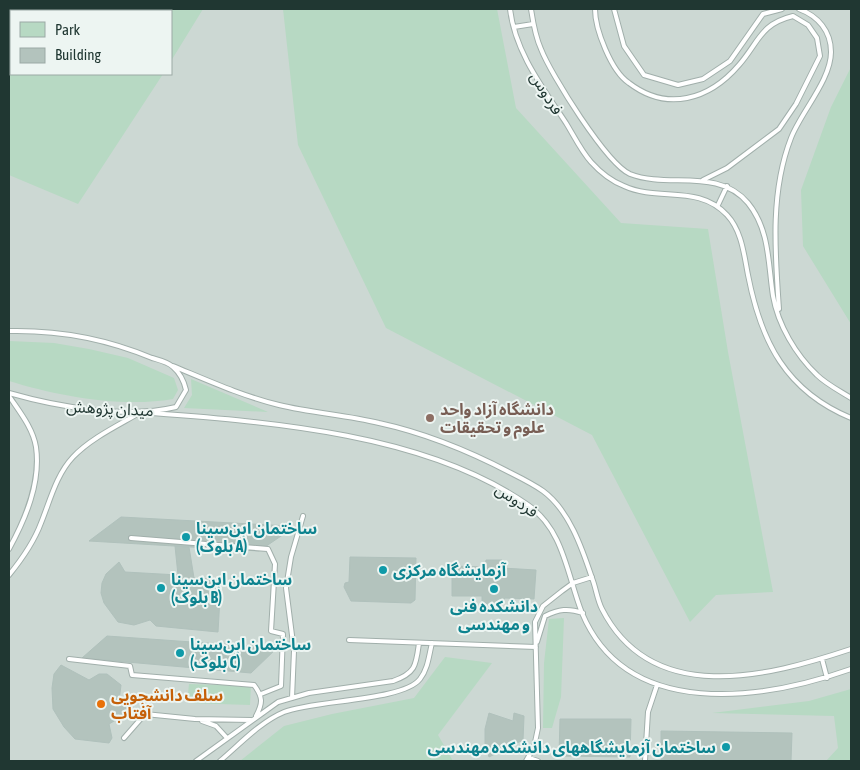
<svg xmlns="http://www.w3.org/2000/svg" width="860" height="770" viewBox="0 0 860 770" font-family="'Asap Condensed','Noto Sans Arabic',sans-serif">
<rect width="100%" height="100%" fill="#dde8e4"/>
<path fill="#ccd8d3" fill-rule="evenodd" d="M9,9H851V761H9ZM11,11H171V74H11Z"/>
<path fill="#b7d9c3" d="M9,9H203L171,61V11H11V74H163L78,204L9,175Z
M283,9H497L516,108L621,223L708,229L728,352L773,592L716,595L690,622L592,435L386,328L298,145Z
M851,67V324L803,246L801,190L831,107Z
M9,341L54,343L89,349L128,358L174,378L178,390L173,399C122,408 57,396 9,381Z
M191,379L268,412L184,408L192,395Z
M564,618L561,697L552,728H543L544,663L549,619Z
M445,657L492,663L438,735L453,761H240L284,726L332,714L414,698Z
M189,684L251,686L250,705L187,703Z
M851,689V761H826L838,748L834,716L712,713L809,701Z"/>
<path fill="#b3c3bd" stroke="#b0c1bc" d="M121,517L289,526L284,534L259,551L89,541Z
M175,546L189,547L194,578L221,580L218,632L156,626L150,620L134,625L118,622L104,603L101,593L102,583L106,574L119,562L125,572L178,575Z
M350,557L416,558L415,600L411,603L351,601L344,587L345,583L349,582Z
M486,560H502V568L536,570L534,599L505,598L500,604L491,606L482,601V596H452V566L485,567Z
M107,636L277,648L251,673L82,658Z
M61,665L89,680L99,674H107L121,685L119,701L131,711L109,724L112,738L109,743L75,739L64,727L53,709L52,688L54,674Z
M489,713L513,721L514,713L524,716L523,740L489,757L485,743V729Z
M560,719H631L630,757L559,756Z
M661,731L792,733L791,761H661Z"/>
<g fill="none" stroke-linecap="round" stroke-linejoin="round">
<g stroke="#a1afab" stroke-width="6">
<path id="service" d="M510,9C515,52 543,88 566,123C574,136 581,151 591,162C600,172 611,181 624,186C659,202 698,184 727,215C742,231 744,255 748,275C761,342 786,391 851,418
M531,9C533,22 535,36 541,49C551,75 607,164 630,174C668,189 718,167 748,203C770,230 768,264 773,296C778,325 796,355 817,375C826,384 840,391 851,398
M595,9C595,29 611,71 629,83C667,112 709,100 739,65C759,42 760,24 793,16L808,25L817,38L820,56L796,104L779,129L727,168L703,180
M614,9L624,46L644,75L678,85L703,79L730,61L763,14L782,9
M514,27L533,24
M718,205L727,186
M779,309C775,252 770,192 791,138C801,112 831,80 831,52C831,31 818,16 799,9
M9,331C57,330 107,339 152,358C159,360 168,362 173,367C180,373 184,381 186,390L176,407C126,419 58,407 9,393
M173,366C207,380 242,396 279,405C312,413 346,415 379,423C425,433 469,451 511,473C521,478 533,484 543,491C569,510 582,548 592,578C596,588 597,599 602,609C652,707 767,677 851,649
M9,396C19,411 33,428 36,447C41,482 26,518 9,549
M152,413C271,422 427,434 528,505C564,530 567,575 582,613C627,721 763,700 851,669
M131,538L268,549L275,564L271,631L283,634L281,686L261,694
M9,575C22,559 34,542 41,523C50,501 56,475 73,457C91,438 119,425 141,412
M349,640L536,647
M537,642L545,616C559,609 568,608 583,613
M69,659L130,666L132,675L254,685C263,697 263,703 256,716
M822,659L827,678
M292,698L294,651L286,588L291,557L303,516
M202,721L216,726L227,738
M124,738L145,714L195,719L251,720
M529,758L538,761
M196,761L278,702L309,693L393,681C416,673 416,665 419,643
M220,761C239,745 260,722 284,712C314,700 403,701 420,679C428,669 429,655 432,643
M526,761L534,747L538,728L535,622L543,606L562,591L573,583L592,577
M645,761L648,712L657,685"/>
</g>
<use href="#service" stroke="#fff" stroke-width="4"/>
</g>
<circle fill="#8d6e63" stroke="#edf5f2" stroke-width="2" cx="430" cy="418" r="5"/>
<g fill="#0f9aa8" stroke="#edf5f2" stroke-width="2">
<circle cx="186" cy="537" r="5"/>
<circle cx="383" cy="570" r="5"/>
<circle cx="161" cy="588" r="5"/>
<circle cx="494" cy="589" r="5"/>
<circle cx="180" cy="653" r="5"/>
<circle cx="726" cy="747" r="5"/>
</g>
<circle fill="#e8710a" stroke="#edf5f2" stroke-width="2" cx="101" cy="704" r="5"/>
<g text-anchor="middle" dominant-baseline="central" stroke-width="4" stroke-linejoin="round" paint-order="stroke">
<g font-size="16" fill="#203732" stroke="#edf5f2">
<text transform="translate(547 93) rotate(58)">فردوس</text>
<text transform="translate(110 408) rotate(3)">میدان پژوهش</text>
<text transform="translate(517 500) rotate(34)">فردوس</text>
</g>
<g font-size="16" font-weight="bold" fill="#785e54" stroke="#edf5f2" text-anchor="start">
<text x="440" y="409">دانشگاه آزاد واحد<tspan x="440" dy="18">علوم و تحقیقات</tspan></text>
</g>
<g font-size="16" font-weight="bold" fill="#0d838f" stroke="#edf5f2" text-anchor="start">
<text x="196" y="528">ساختمان ابن‌سینا<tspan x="196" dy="18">(بلوک A)</tspan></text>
<text x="393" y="570">آزمایشگاه مرکزی</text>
<text x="171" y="579">ساختمان ابن‌سینا<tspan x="171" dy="18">(بلوک B)</tspan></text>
<text x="494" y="606" text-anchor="middle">دانشکده فنی<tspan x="494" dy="18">و مهندسی</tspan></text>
<text x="190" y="644">ساختمان ابن‌سینا<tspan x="190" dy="18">(بلوک C)</tspan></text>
<text x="716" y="747" text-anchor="end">ساختمان آزمایشگاههای دانشکده مهندسی</text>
</g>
<g font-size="16" font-weight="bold" fill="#c56008" stroke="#edf5f2" text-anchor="start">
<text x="111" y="695">سلف دانشجویی<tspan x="111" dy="18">آفتاب</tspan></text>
</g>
</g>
<rect width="860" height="770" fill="none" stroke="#203732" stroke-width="20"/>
<rect x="10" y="10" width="162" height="65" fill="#edf5f2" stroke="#9ba9a5"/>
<rect x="20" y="22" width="25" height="15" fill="#b7d9c3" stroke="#9ba9a5"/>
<text x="55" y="35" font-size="15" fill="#203732">Park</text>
<rect x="20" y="48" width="25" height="15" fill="#b3c3bd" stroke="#9ba9a5"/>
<text x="55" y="60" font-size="15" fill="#203732">Building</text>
</svg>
